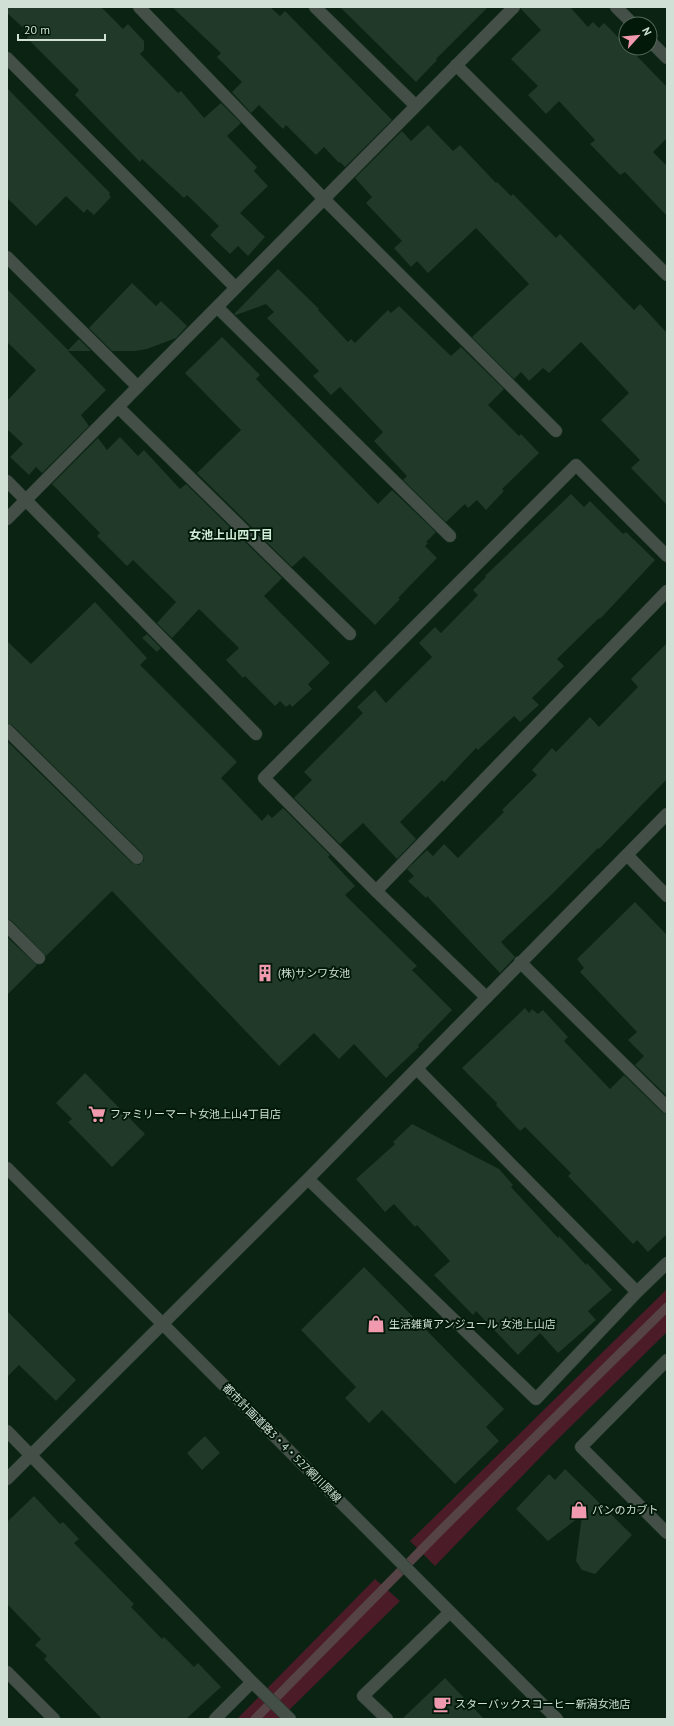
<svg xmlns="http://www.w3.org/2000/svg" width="674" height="1726" viewBox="0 0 674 1726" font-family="'PT Sans','Noto Sans JP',sans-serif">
<rect width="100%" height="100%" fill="#0a2313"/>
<path fill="#4b1b28" d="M667,1289V1332L558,1439L435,1566L410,1541Z
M375,1579L400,1601L280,1719H237Z"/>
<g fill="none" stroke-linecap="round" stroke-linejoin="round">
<path stroke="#564346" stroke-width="9" d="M255,1719L441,1530L667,1307"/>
</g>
<path fill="#203928" d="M7,7H101L123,29L128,24L144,41V50L140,54L178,93L181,91L204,118L221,103L241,123L227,136L257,167L254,171L268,186L240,213L265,237L248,256L238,246L230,254L210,235L219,226L187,195L184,198L142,159L140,162L75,95L79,90L27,38L30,34L7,13Z
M172,7H270L280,16L285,11L392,120L345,167L340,162L339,163L324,147L316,155L286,125L283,129L259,105L251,113L232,92L242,82L217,57L221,53Z
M340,7H488L436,59L437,60L416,82Z
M521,7H570L588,27L593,22L599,28L604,23L626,45V48H629L667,87V138L653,152L667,166V216L625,172L620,175L590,144L595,140L559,101L546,114L528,95L538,86L511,59L541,30L521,9Z
M7,88L110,193L109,195L111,197L94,215L87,209L84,213L66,196L36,226L7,198Z
M428,125L453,151L460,145L496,183L497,182L511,196L513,194L556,238L560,234L634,310L640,304L667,333V505L631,468L640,460L601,420L629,393L581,342L549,373L543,368L529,381L521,372L514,379L472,337L529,284L476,228L428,273L417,261L411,267L394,248L402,241L366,203L372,197L355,178L402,131L411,141Z
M278,269L319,309L318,310L348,342L351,339L355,343L388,310L391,313L399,306L451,356L461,347L504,389L488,405L519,436L521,434L539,453L502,489L504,491L486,510L477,500L468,508L465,504L446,522L403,480L407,476L374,441L383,432L340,387L331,395L313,376L319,371L267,318L274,312L266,304L236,315L234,314Z
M132,283L156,306L161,301L187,326L176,338L147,349L135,351H112L89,328Z
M7,289L68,350L79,339L91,351H68L106,390L81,415L89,426L42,473L36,467L29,475L10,457L23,444L7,429V401L36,370L7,342Z
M222,337L260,375L256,379L378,504L392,490L436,532L426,542L428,543L425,546L437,558L398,598L400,599L375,625L304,556L292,567L197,473L241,430L185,373Z
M120,437L138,456L144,450L180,489L186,484L282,578L264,596L330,663L308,684L312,689L292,707L290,704L286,707L280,701L275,706L245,676L243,678L226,660L239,648L199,609L172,638L157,623L176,602L133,560L127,566L97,536L100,533L52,484L98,438L107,450Z
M571,494L584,507L590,501L623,534L626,532L655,560L600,619L599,618L557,659L564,666L532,698L539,705L520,722L514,716L478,750L476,748L444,782L442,780L400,822L416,839L397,859L363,823L340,844L294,798L312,780L304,772L363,713L357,707L375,690L386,703L432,657L419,643L435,627L441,633L478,595L473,590L486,577L485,576Z
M95,602L147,658L140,665L237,762L221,778L262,821L268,814L272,818L283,808L330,855L328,857L355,886L345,895L417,966L412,970L452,1010L418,1045L419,1047L386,1078L354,1044L339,1059L314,1033L279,1066L112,891L46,956L12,921L7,919V741L132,863L139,865L144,860L142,853L12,725L7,723V641L31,664Z
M147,634L161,648L157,652L142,638Z
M667,643V779L599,849L598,848L550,896L501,942L515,957L500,973L427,896L426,898L408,881L414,876L407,869L427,850L433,856L444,844L458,858L504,812L502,810L537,775L532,770L552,748L556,752L590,717L599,727L638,687L631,679Z
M635,902L667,935V1096L635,1065L644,1056L628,1040L637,1032L580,972L584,968L577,959Z
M7,937L37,965L7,995Z
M525,1008L529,1013L532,1009L538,1014L543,1010L568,1037L564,1041L610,1089L624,1075L662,1112L667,1114V1234L648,1252L637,1240L633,1244L568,1176L571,1173L525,1127L520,1131L496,1105L497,1103L462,1068Z
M85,1073L145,1134L112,1167L68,1122L72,1119L56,1103Z
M412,1124L499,1169L513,1185L511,1187L558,1238L559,1236L586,1265L587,1263L612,1290L588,1311L596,1320L558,1353L540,1333L518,1355L476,1311L473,1315L434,1275L450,1261L417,1225L415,1227L394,1204L385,1212L356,1179L395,1144L393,1142Z
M364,1267L504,1409L486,1427L499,1441L455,1484L382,1410L369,1423L345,1398L356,1387L301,1330Z
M7,1311L76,1380L56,1401L19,1365L7,1377Z
M205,1436L220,1453L202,1470L187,1453Z
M565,1469L632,1535L595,1574L582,1570L576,1561L582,1515L548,1541L516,1509L549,1474L555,1480Z
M34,1496L60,1524L63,1522L79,1539L74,1543L134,1604L131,1607L162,1639L164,1637L194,1667L198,1663L221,1687L186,1719H102L44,1659L47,1656L35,1645L41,1639L7,1604V1522Z
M445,1678L484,1719H402Z"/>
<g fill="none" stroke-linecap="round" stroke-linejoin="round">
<g stroke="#263d2e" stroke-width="13">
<path id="minor" d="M139,7L324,199L556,431
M315,7L416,106
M616,7L633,24
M650,41L667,58
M7,58L236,288
M456,65L667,275
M7,257L138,387
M217,307L450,536
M118,407L350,634
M7,481L256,734
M7,519L514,7
M7,730L137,858
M627,855L667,896
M376,891L667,591
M7,926L39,958
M520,962L667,1107
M486,997L376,891L264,778L576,465L667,556
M417,1069L637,1292
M7,1168L557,1719
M308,1179L536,1399L637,1292L667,1263
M667,1360L581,1447L667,1533
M7,1431L252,1682L215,1719
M7,1479L308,1179L667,814
M7,1672L54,1719
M252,1682L290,1719
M387,1719L363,1696L450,1612"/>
</g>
<use href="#minor" stroke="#444f47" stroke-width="12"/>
</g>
<defs>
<g id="building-bare" transform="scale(1.38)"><path d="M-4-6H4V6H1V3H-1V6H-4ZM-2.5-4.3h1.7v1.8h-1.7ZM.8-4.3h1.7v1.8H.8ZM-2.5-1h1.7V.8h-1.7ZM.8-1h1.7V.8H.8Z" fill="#f29aad" stroke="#02190a" stroke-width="2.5" paint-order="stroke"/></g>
<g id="supermarket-bare" transform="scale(1.38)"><path d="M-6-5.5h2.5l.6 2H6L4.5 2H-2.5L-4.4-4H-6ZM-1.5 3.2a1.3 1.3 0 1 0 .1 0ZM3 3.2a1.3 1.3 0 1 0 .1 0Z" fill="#f29aad" stroke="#02190a" stroke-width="2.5" paint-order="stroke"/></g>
<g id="shop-bare" transform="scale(1.38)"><path d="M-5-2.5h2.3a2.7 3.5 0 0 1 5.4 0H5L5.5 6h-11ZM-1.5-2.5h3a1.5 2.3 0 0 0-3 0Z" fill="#f29aad" stroke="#02190a" stroke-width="2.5" paint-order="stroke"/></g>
<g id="cafe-bare" transform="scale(1.38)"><path d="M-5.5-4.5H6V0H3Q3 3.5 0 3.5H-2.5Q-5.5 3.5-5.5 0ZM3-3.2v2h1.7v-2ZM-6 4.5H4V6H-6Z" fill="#f29aad" stroke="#02190a" stroke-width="2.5" paint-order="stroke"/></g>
</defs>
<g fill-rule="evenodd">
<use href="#building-bare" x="265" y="973"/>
<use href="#supermarket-bare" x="97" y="1114"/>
<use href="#shop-bare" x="376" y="1324"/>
<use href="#shop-bare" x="579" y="1510"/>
<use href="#cafe-bare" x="442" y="1704"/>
</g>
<g text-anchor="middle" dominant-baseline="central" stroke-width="4" stroke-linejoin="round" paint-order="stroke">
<g font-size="11" fill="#d1e0d5" stroke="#02190a" text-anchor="start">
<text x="278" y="973">(株)サンワ女池</text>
<text x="110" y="1114">ファミリーマート女池上山4丁目店</text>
<text x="389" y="1324">生活雑貨アンジュール 女池上山店</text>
<text x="592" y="1510">パンのカブト</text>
<text x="455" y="1704">スターバックスコーヒー新潟女池店</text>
</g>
<g font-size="11" fill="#d1e0d5" stroke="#02190a">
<text transform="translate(282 1443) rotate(45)">都市計画道路3・4・527網川原線</text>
</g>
<g font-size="12" font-weight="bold" fill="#cfedd7" stroke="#02190a">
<text x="231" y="534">女池上山四丁目</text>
</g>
</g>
<rect width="674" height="1726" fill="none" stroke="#d1e0d5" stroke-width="16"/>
<g transform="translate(638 36) rotate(63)"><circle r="19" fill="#02190a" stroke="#55695b"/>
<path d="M0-3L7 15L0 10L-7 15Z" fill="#f29aad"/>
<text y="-6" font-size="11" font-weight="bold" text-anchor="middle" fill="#d1e0d5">N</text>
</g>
<path d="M18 34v6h87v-6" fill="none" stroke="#d1e0d5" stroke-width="2"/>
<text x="24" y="34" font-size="12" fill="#d1e0d5" stroke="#02190a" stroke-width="3" paint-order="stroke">20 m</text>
</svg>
